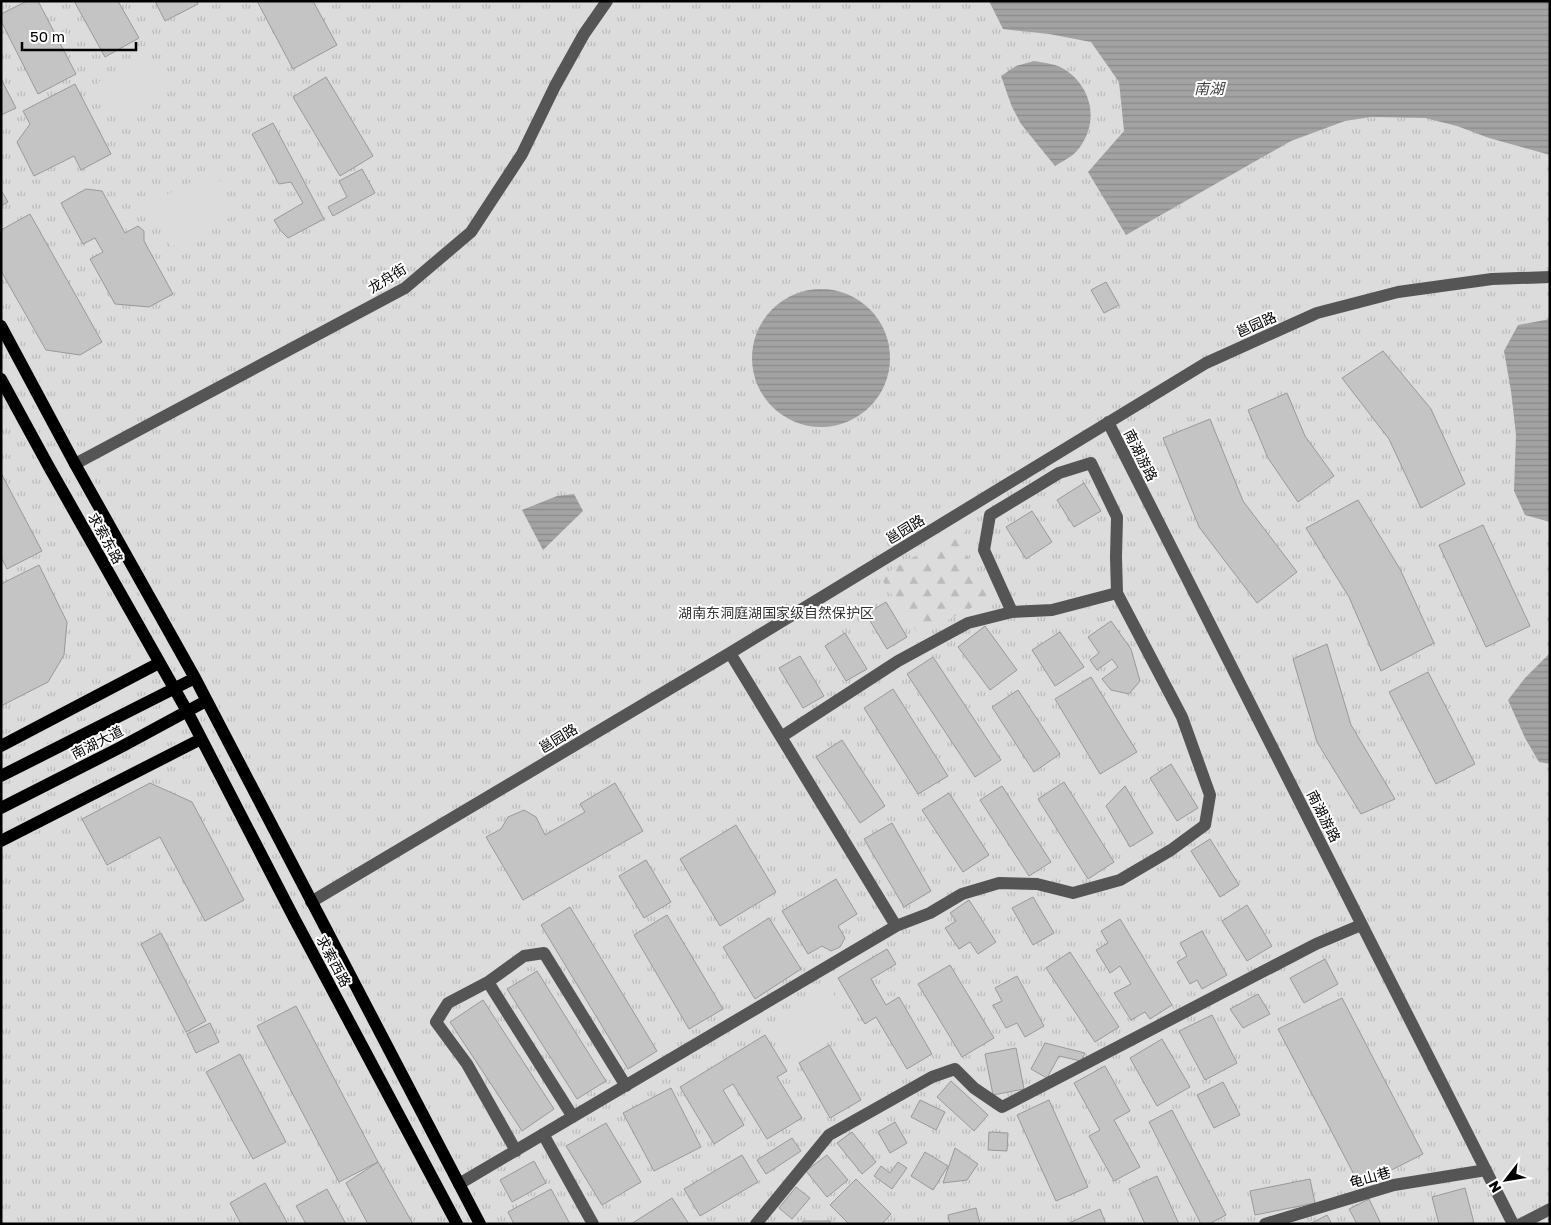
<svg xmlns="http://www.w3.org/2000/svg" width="1551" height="1225" viewBox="0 0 1551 1225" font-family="'Golos Text','Noto Sans SC',sans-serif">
<defs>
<pattern id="grass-tufts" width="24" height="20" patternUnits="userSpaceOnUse" patternTransform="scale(1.25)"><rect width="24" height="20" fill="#dcdcdc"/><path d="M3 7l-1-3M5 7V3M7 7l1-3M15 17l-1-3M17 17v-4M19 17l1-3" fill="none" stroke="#bbb"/></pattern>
<pattern id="forest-firs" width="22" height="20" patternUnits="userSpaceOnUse" patternTransform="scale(1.25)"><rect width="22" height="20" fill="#dcdcdc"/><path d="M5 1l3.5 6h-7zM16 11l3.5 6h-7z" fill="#bbb"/></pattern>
<pattern id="water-rules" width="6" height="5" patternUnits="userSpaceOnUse" patternTransform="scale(1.25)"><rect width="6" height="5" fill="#a3a3a3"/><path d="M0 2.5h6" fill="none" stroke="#8b8b8b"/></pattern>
</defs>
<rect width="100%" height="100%" fill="#fff"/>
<path fill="url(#grass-tufts)" d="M1,1H1550V1224H1Z"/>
<path fill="url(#forest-firs)" d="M966,526L967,555L988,599L919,635L880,577Z"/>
<path fill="#dcdcdc" d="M148,55L168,93L119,120L98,82Z
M214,170L237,214L171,247L149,204Z
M831,990L851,1023L796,1057L776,1023Z"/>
<path fill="url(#water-rules)" d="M989,1H1550V155L1489,138L1457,126L1425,118L1371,117L1345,121L1291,141L1126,235L1088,172L1124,131L1119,82L1091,42L1049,34L1003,29Z
M1034,61C1046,63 1058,64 1067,71C1091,88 1098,119 1082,144C1076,155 1065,160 1055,166L1021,124L1012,107L1001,76L1016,66Z
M752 358a69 69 0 1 1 138 0a69 69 0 1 1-138 0Z
M1550,319V522L1525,515L1514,491L1516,435L1511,391L1504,351L1518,325Z
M574,494L583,511L543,550L522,510L557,496Z
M1550,653V764L1539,762L1525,738L1508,700L1525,678Z"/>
<path fill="#c4c4c4" stroke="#999" d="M27,1H38L76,74L38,94L1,21V14Z
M74,1H118L139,38L105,57Z
M155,1H197L198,4L165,21Z
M257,1H313L337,45L293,69Z
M326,77L373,156L340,176L293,97Z
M1,79L16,108L1,115Z
M75,84L111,154L81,170L74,156L34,176L17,142L30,124L23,111Z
M273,123L324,219L288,238L280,230L274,220L303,203L291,182L279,184L252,134Z
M362,169L375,193L333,216L328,207L347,197L339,181Z
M86,189L102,191L125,233L138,226L144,231V241L173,294L149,307L115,304L90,259L103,252L95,238L83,244L61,203Z
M1,190L8,202L1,206Z
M30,214L102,342L80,355L46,350L1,271V230Z
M1106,282L1119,305L1104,313L1091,290Z
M1383,351L1431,409L1465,484L1421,508L1389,439L1342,378Z
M1287,393L1305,436L1334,476L1298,502L1268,458L1248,410Z
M1210,419L1243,501L1297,572L1257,603L1199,527L1163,438Z
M1,473L42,551L7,569L1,557Z
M1084,483L1101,511L1074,527L1057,500Z
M1358,500L1400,569L1434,643L1381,671L1349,597L1306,528Z
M1032,511L1052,542L1026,559L1006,527Z
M1483,525L1530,626L1486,647L1439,545Z
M39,565L67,622L64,655L48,682L1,706V584Z
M886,602L907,637L887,649L866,614Z
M1111,621L1131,649L1140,681L1129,694L1111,690L1102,679L1118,667L1112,659L1097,670L1090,660L1099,653L1088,637Z
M985,626L1017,670L990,690L958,647Z
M1060,632L1084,667L1055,686L1032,650Z
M845,633L867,669L846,681L825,646Z
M1327,644L1351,725L1395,799L1361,814L1317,742L1293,659Z
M800,656L824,696L803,708L779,668Z
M933,657L1001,760L975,777L907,674Z
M1428,672L1475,764L1436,784L1389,692Z
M1091,677L1137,752L1100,774L1055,699Z
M893,689L948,776L918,794L864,708Z
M1018,690L1060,754L1034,772L992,707Z
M842,740L885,806L860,823L816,757Z
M1171,764L1198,808L1177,821L1150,778Z
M1064,782L1114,862L1088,879L1038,799Z
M150,783L192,802L244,900L205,921L160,837L107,865L82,819Z
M615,783L643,831L523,900L486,837L501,829L508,817L524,810L536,817L545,835L585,812L580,804Z
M1002,786L1051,862L1029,876L980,800Z
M1125,786L1153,833L1130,847L1106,806Z
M949,793L989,855L963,872L922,810Z
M892,823L931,891L904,907L864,839Z
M736,825L776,892L720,926L680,859Z
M1210,839L1239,885L1220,897L1191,851Z
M646,860L671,902L644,918L619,876Z
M836,879L857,914L838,926L845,938L840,947L831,951L822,946L808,954L782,911Z
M1033,897L1054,933L1033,945L1012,908Z
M969,900L996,942L978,954L970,942L959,949L945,928L956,921L950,913Z
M1247,905L1272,946L1247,961L1222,921Z
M570,907L657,1051L628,1069L541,925Z
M667,915L723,1009L689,1029L634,935Z
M769,918L801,969L755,999L723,947Z
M1120,919L1172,1005L1150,1019L1145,1012L1131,1020L1114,993L1131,984L1120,966L1110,973L1096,950L1108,943L1101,931Z
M1202,931L1227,975L1202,989L1197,980L1190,984L1177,962L1187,956L1180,943Z
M161,933L206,1021L186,1032L141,944Z
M887,949L896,964L871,979L886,1005L899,997L932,1054L907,1069L876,1017L865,1024L838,978Z
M1070,952L1119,1027L1095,1042L1046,968Z
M1325,959L1338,984L1304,1003L1290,978Z
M950,965L994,1038L962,1057L918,984Z
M537,971L606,1081L577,1099L507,989Z
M1017,976L1044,1026L1025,1037L1017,1023L1006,1028L993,1005L1002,1001L995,988Z
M1258,994L1270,1014L1243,1028L1230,1009Z
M1342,998L1423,1154L1360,1186L1278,1029Z
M483,1000L554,1109L522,1131L450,1022Z
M296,1006L378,1162L339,1182L257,1026Z
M1212,1015L1237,1063L1205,1080L1179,1031Z
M210,1023L219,1042L196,1053L187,1034Z
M765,1035L787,1071L777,1077L802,1118L767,1139L733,1084L723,1090L744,1125L714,1144L680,1087Z
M1162,1039L1190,1087L1157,1106L1130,1058Z
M1045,1043L1085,1053L1081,1061L1059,1056L1047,1078L1031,1069Z
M829,1045L861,1100L830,1118L799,1063Z
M1016,1048L1024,1089L993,1095L985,1054Z
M240,1054L286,1142L253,1159L206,1072Z
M1105,1066L1130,1111L1114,1120L1140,1167L1114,1181L1089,1136L1100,1130L1074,1083Z
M951,1081L988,1115L974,1131L937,1097Z
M1223,1082L1240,1115L1214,1128L1197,1095Z
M671,1088L701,1147L654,1171L623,1113Z
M920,1100L945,1112L936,1130L911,1117Z
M1049,1100L1088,1187L1056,1201L1017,1115Z
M1172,1110L1226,1215L1209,1224H1201L1149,1122Z
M895,1122L907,1143L890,1153L878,1132Z
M606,1123L641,1182L602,1205L566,1146Z
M852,1132L876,1162L862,1174L837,1143Z
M989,1132L1008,1133L1007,1151L988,1150Z
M792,1138L801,1151L766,1174L757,1160Z
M955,1148L978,1164L967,1180L943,1183Z
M925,1152L948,1166L933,1190L911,1176Z
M742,1155L758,1182L700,1216L684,1189Z
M827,1155L848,1180L827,1197L806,1171Z
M534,1161L546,1183L512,1202L500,1180Z
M378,1162L413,1224H368L346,1183Z
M898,1162L907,1168L892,1189L874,1176L881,1166L890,1173Z
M1157,1176L1179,1224H1145L1129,1189Z
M856,1179L891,1214L882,1224H849L830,1205Z
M1310,1179L1315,1203L1255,1215L1250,1191Z
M265,1183L288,1224H241L230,1203Z
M796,1187L810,1198L792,1219L779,1208Z
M1465,1188L1474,1223L1439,1224L1432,1197Z
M327,1189L346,1224H306L296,1206Z
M551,1189L570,1224H514L508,1212Z
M672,1198L689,1224H631Z
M1369,1199L1381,1224H1357L1349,1209Z
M976,1208L980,1224H950L948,1215Z
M1100,1209L1106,1224H1069V1223Z
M1327,1215L1332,1224H1310Z
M803,1221H830V1224H802Z"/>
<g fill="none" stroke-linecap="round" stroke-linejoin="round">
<g stroke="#dbdbdb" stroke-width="15">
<path id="major" d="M1,326L75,464L195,678L480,1224
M1,379L49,467L187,711L294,918L457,1224
M1,746L159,663
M1,776L195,678
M1,808L121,747L206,701
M1,841L201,739"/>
</g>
<path stroke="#555" stroke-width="12" d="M1108,422L1513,1224
M75,464L405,288L471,232L522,154L555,86L584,34L607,1
M1012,612L984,550L990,515L1059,473L1091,463L1117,517L1116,557L1117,593
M781,737L898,661L968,623L1012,612L1052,610L1117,593L1182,717L1210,795L1205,825L1171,850L1120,880L1073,893L1037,884L999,883L962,894L930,913L896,926
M311,902L730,653L1206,363L1317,313L1398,292L1492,279L1550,277
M488,982L573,1117
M543,1134L593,1224
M516,1151L467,1064L436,1022L448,1003L488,982L524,956L544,953L626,1086
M459,1184L896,926L730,653
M756,1224L829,1135L932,1077L955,1069L974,1088L1002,1107L1316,944L1361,925
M1265,1224L1394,1185L1486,1170
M1521,1224L1550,1209"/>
<use href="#major" stroke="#000" stroke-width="12"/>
</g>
<g text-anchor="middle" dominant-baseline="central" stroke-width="4" stroke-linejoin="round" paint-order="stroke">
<g font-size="14" fill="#000" stroke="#fff">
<text transform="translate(387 278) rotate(-32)">龙舟街</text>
<text transform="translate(1256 324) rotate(-24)">邕园路</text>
<text transform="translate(1141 455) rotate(63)">南湖游路</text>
<text transform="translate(905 529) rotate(-31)">邕园路</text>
<text transform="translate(106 538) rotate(61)">求索东路</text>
<text transform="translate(558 738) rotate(-31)">邕园路</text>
<text transform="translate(97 742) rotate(-27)">南湖大道</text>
<text transform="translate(1324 816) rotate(63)">南湖游路</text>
<text transform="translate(334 961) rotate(62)">求索西路</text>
<text transform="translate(1370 1177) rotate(-16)">龟山巷</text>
</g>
<g font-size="14" fill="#333" stroke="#fff">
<text x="776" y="612">湖南东洞庭湖国家级自然保护区</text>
</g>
<g font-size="15" font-style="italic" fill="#444" stroke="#fff">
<text x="1209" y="88">南湖</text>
</g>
</g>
<rect width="1551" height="1225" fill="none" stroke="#000000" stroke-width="5"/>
<g transform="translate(1506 1180) rotate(239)" stroke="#ffffff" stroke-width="4" paint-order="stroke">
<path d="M0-4L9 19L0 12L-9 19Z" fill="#000000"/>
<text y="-8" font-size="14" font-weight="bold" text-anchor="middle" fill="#000000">N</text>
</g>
<path d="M22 42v8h114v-8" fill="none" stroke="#000000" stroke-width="2.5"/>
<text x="30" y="42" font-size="15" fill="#000000" stroke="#ffffff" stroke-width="4" paint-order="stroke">50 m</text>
</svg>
